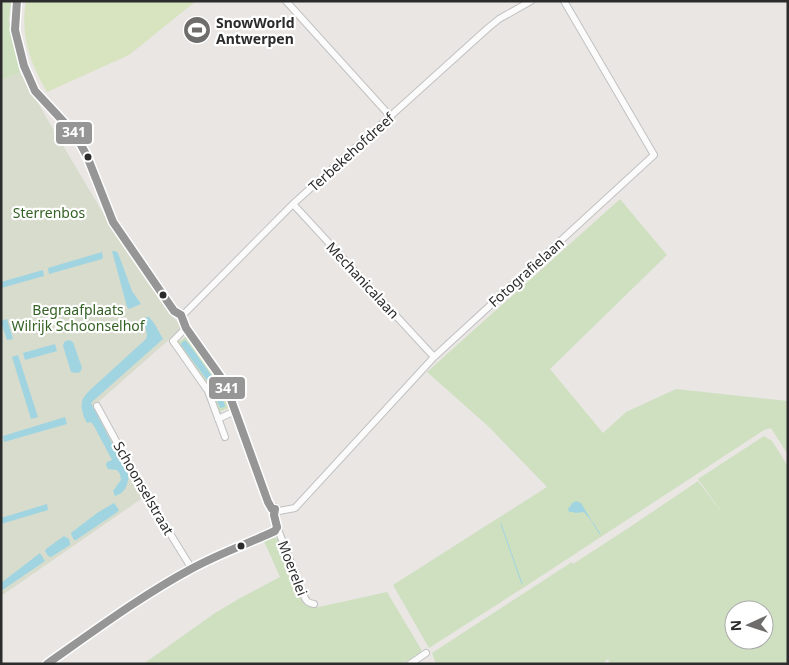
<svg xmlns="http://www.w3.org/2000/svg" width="789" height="665" viewBox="0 0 789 665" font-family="'Noto Sans',sans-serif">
<rect width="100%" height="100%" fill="#e9e6e4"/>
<path fill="#cfe0c1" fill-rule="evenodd" d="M1,1H11L9,20L20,73L1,80Z
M620,199L667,255L550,369L603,433L626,412L676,389L788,401V455L771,428L764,430L523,588L429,648L393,585L547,487L489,427L427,372Z
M186,336L216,377L221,386L229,408L221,411L222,414L219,413L176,341L178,339L180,341Z
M764,436L772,441L788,466V664H610L608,659L602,664H436L432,653L572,562L573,564L630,527L698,481L725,517L698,479ZM734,610H764V640H734Z
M268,537H274L279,540L303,602L311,601L314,608L387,592L421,649V652L402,664H147L146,662L215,613L242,597L280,577L263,539Z"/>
<path fill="#d7dccd" d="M20,73L122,245L162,303L182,328L95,405L144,497L1,596V80Z"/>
<path fill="#d8e3bf" d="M26,1H196L129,55L47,92C30,63 20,35 26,1Z"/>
<path fill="#a0d4e1" d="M112,251H115L118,253L132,291L141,304L129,309L127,307Z
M102,252L103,257L102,259L49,274L48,268Z
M43,270L44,276L1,288V282Z
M146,317H149L154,323L163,339L93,401L91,403L129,476C127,486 125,493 115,496L113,491L121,480L120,474L117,470L108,469L106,465L107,462L112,460L94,426L91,422L87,423C83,416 79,404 84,397C86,394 88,392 90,390L146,339L147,335L144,320Z
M7,319L13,339L7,340L1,322V321Z
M69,340L73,342L82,368L80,372L77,373L71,372L63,346L64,342Z
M185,340L188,343L217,383L225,405V407L220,408L209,383L181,345V343Z
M55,344L57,351L25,360L23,353Z
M18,355L38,417L31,419L12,357Z
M65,417L67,424L4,442L3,436Z
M576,501L581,503L593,523L584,512L575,513L573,512H569L568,508L570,507L572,503Z
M114,503L119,510L116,513L76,540H74L71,534V533L97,513Z
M47,504L48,510L1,524V518Z
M64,536L69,539L70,543V545L51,557L48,556L45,551L46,549Z
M40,553L45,561L1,591V583Z"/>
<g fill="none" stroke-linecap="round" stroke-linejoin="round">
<path stroke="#a0d4e1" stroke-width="1" d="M593,523L600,534
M501,524L522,584"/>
<g stroke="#c2c1c2" stroke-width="8">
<path id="minor" d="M17,1L16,10L15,30L19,49L24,66L35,91L54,112L75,134L87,156L113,222L174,311L181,315L186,328L225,383L251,453L268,502L272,509L279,511L295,508L434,357L654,155L564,1
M286,1L391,117
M293,204L434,357
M181,315L184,314L293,204L488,28L499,19L531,1
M186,328L173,341L208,391L225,437
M97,406L140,485L192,569
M218,419L235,411
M274,507L277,527L304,596C306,601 308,603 314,604
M47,664C94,631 141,597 191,569C218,555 247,544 275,531L277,527
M410,664L426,653"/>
</g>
<use href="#minor" stroke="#fcfbfb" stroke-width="6"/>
<g stroke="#fff" stroke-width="11">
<path id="bus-1" d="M17,1L15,30L24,66L35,91L75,134L87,156L113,222L174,311L181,315L186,328L225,383L268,502L272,509H275L274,515L277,527
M47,664C94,631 141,596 191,569C218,554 247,544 275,531L277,527"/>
</g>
<use href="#bus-1" stroke="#969696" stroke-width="8"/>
</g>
<defs>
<g id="stadium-disc" transform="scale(1.4375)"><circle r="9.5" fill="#6e6d6c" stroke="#fff"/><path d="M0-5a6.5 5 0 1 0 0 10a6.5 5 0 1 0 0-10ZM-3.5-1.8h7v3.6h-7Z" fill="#fff"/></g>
</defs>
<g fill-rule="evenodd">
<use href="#stadium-disc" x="197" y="30"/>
</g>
<g fill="#2c2c2c" stroke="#fff" stroke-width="2">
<circle cx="88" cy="157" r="4.5"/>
<circle cx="163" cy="295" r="4.5"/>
<circle cx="241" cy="546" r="4.5"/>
</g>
<g text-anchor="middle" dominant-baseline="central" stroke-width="4.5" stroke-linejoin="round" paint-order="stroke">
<g font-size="14" font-weight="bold" fill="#2c2c2c" stroke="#fff" text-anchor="start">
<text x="216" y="22">SnowWorld<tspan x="216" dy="16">Antwerpen</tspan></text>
</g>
<g font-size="14" fill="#2c2c2c" stroke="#fff">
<text transform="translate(351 152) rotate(-42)">Terbekehofdreef</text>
<text transform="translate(526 272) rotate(-42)">Fotografielaan</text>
<text transform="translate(363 280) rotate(47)">Mechanicalaan</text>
<text transform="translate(144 488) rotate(60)">Schoonselstraat</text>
<text transform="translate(293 568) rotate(69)">Moerelei</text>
</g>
<g font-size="14" fill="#346124" stroke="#fff">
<text x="49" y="212">Sterrenbos</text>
<text x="78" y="309">Begraafplaats<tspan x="78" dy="16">Wilrijk Schoonselhof</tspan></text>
</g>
</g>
<g stroke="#fff" stroke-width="2">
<rect x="55" y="121" width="38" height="24" rx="5" fill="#969696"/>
<rect x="208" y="376" width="38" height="24" rx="5" fill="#969696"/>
</g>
<g font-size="14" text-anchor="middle" font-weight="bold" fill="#fff">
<text x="74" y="137">341</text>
<text x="227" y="393">341</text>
</g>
<rect width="789" height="665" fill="none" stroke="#2c2c2c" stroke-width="5"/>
<g transform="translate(749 625) rotate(267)"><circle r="24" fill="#ffffff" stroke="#ababab"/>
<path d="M0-4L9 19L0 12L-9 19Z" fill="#6e6d6c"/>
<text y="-8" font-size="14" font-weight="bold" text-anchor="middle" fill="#2c2c2c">N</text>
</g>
</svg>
